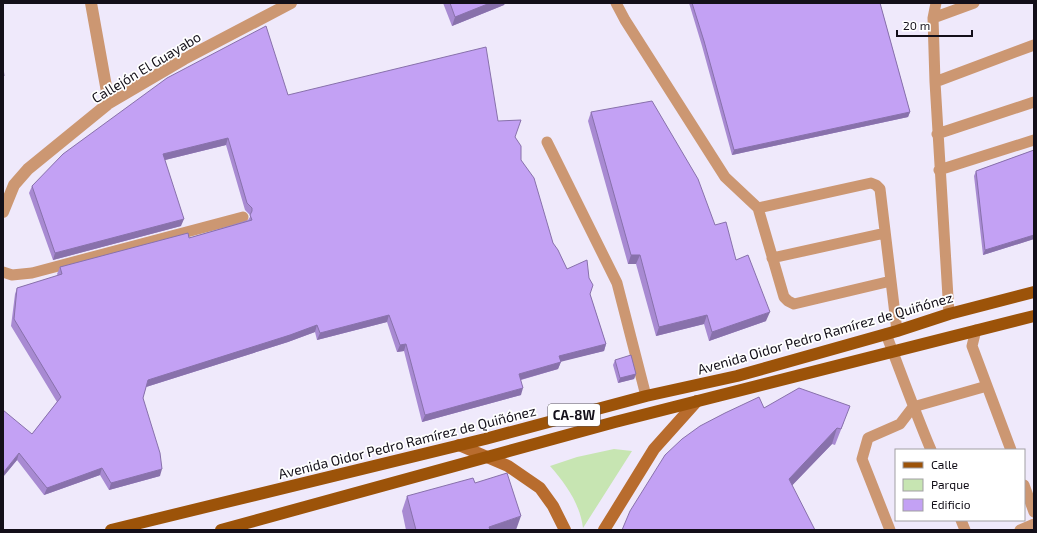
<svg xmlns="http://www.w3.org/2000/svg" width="1037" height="533" viewBox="0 0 1037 533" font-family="'Exo 2',sans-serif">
<rect width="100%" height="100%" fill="#efe9fb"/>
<path fill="#c7e5b2" d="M614,449L632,451L583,528C580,504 566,484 550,466L577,457Z"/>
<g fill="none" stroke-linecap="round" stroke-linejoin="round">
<path stroke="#cc9772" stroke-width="11" d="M616,3L625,20L725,177L758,208
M936,3L933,18L935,82L949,314
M933,18L974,3
M935,82L1034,45
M937,134L1034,102
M547,142L617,283L646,396
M939,170L1034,140
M772,258L885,233
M3,272L12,275L32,273L243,217
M891,281L794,304L788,301L784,297L758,208L871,183L876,185L880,189L897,331
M976,330L972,346L1011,450
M886,334C901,373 915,412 931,450
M1024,485L1034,512
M961,520L965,530
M890,530L862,459L868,438L900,424L913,407L987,386
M1020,530L1034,524"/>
<path stroke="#cc9772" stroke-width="12" d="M91,3L109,103
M3,212L14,185L28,169L109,103L184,59L291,3"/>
<path stroke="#b86c2e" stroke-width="12" d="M459,445L508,466L540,488L553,506L565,530
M604,530L654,449L697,401"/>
<path stroke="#9c5309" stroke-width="12" d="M111,530L485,439L646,396L737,376L897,331L949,314L1034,292
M221,530L615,422L1034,316"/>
</g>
<path fill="#a88ad2" d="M443,3H505L504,5L452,26Z
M689,3H880L910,112L908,117L732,155L702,46Z
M288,95L498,121L515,137L521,160L553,243L567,269L590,294L606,344L604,351L561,361L558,369L521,380V395L422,422L404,351L397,352L387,322L317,340L315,332L288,342L146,387L143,398L160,476L109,490L100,475L44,495L17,460L3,477L32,434L57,402L11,326L15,294L17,288L58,276L57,274L60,267L189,238L248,220L250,217V215L245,210L226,145L165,160L181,226L53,260L29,193L32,186Z
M591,112L715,225L736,260L766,321L709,341L704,324L656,336L636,264H628L588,121Z
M1034,150V239L983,255L974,176L976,171Z
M615,360L636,374L634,379L618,383L613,365Z
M764,408L844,422L835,445L832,444L792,485L622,530Z
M407,496L516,530H406L402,511Z"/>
<path fill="#8871ab" d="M490,3H505L504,5L452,26L455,17Z
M910,112L908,117L732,155L734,150Z
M228,138L226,145L161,161L163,154Z
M184,219L181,226L53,260L55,253Z
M1034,235V239L983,255L985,250Z
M631,255H640L636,264H628Z
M770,312L766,321L709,341L712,332Z
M389,315L387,322L317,340L320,333Z
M707,315L704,324L656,336L659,327Z
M317,325L315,332L288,342L146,387L148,380Z
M406,344L404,351L397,352L400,345Z
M606,344L604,351L556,363L559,356Z
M561,362L558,369L516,381L519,374Z
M636,374L634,379L618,383L620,378Z
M523,388L521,395L422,422L425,415Z
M837,428L832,444L783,495L789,479Z
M19,453L17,460L3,477V473Z
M102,468L100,475L44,495L47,488Z
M162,469L160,476L109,490L111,483Z
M521,516L516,530H488L489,527Z"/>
<path fill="#c3a1f4" stroke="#8871ab" d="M450,3H490L455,17Z
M692,3H880L910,112L734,150L704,41Z
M266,26L288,95L486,47L498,121L521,120L515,137L521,146V160L534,178L553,243L558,250L567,269L587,260L589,278L593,285L590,294L606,344L559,356L561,362L519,374L523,388L425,415L406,344L400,345L389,315L320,333L317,325L290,335L148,380L143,398L160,453L162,469L111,483L102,468L47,488L19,453L3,473V410L32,434L61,397L14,319L17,288L62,274L60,267L188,233L189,238L252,220L250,215L252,211V208L247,203L228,138L163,154L184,219L55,253L32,186L63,154L167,78Z
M3,68L4,76L3,77Z
M652,101L698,179L715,225L726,222L736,260L748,255L770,312L712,332L707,315L659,327L640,255H631L591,112Z
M1034,150V235L985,250L976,171Z
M631,355L636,374L620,378L615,360Z
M799,388L850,406L841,429L837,428L789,479L815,530H622L630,511L665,455L682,439L700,426L725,413L759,397L764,408Z
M507,473L521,516L489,527L490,530H416L407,496L473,478L475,483Z"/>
<g text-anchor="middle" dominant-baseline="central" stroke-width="3.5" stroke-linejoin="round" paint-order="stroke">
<rect fill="#fff" stroke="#5a575e" stroke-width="1" x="548" y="404" width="52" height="22" rx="3"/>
<g font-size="13" font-weight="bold" fill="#130f19">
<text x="574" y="415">CA-8W</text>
</g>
<g font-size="14" fill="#130f19" stroke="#fff">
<text transform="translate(146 67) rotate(-31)">Callejón El Guayabo</text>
<text transform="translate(825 333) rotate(-16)">Avenida Oidor Pedro Ramírez de Quiñónez</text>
<text transform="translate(407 442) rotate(-14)">Avenida Oidor Pedro Ramírez de Quiñónez</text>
</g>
</g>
<rect width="1037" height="533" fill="none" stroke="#130f19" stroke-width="8"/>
<rect x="895" y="449" width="130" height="72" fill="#ffffff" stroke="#a19fa3"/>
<rect x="903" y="462" width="20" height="6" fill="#9c5309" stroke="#a19fa3"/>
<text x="931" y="469" font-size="12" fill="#130f19">Calle</text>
<rect x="903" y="479" width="20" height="12" fill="#c7e5b2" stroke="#a19fa3"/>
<text x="931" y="489" font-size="12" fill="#130f19">Parque</text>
<rect x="903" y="499" width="20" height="12" fill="#c3a1f4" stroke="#a19fa3"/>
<text x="931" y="509" font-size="12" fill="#130f19">Edificio</text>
<path d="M897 30v6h75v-6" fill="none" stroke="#130f19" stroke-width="2"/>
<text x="903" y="30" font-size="12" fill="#130f19" stroke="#ffffff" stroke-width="3" paint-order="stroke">20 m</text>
</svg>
